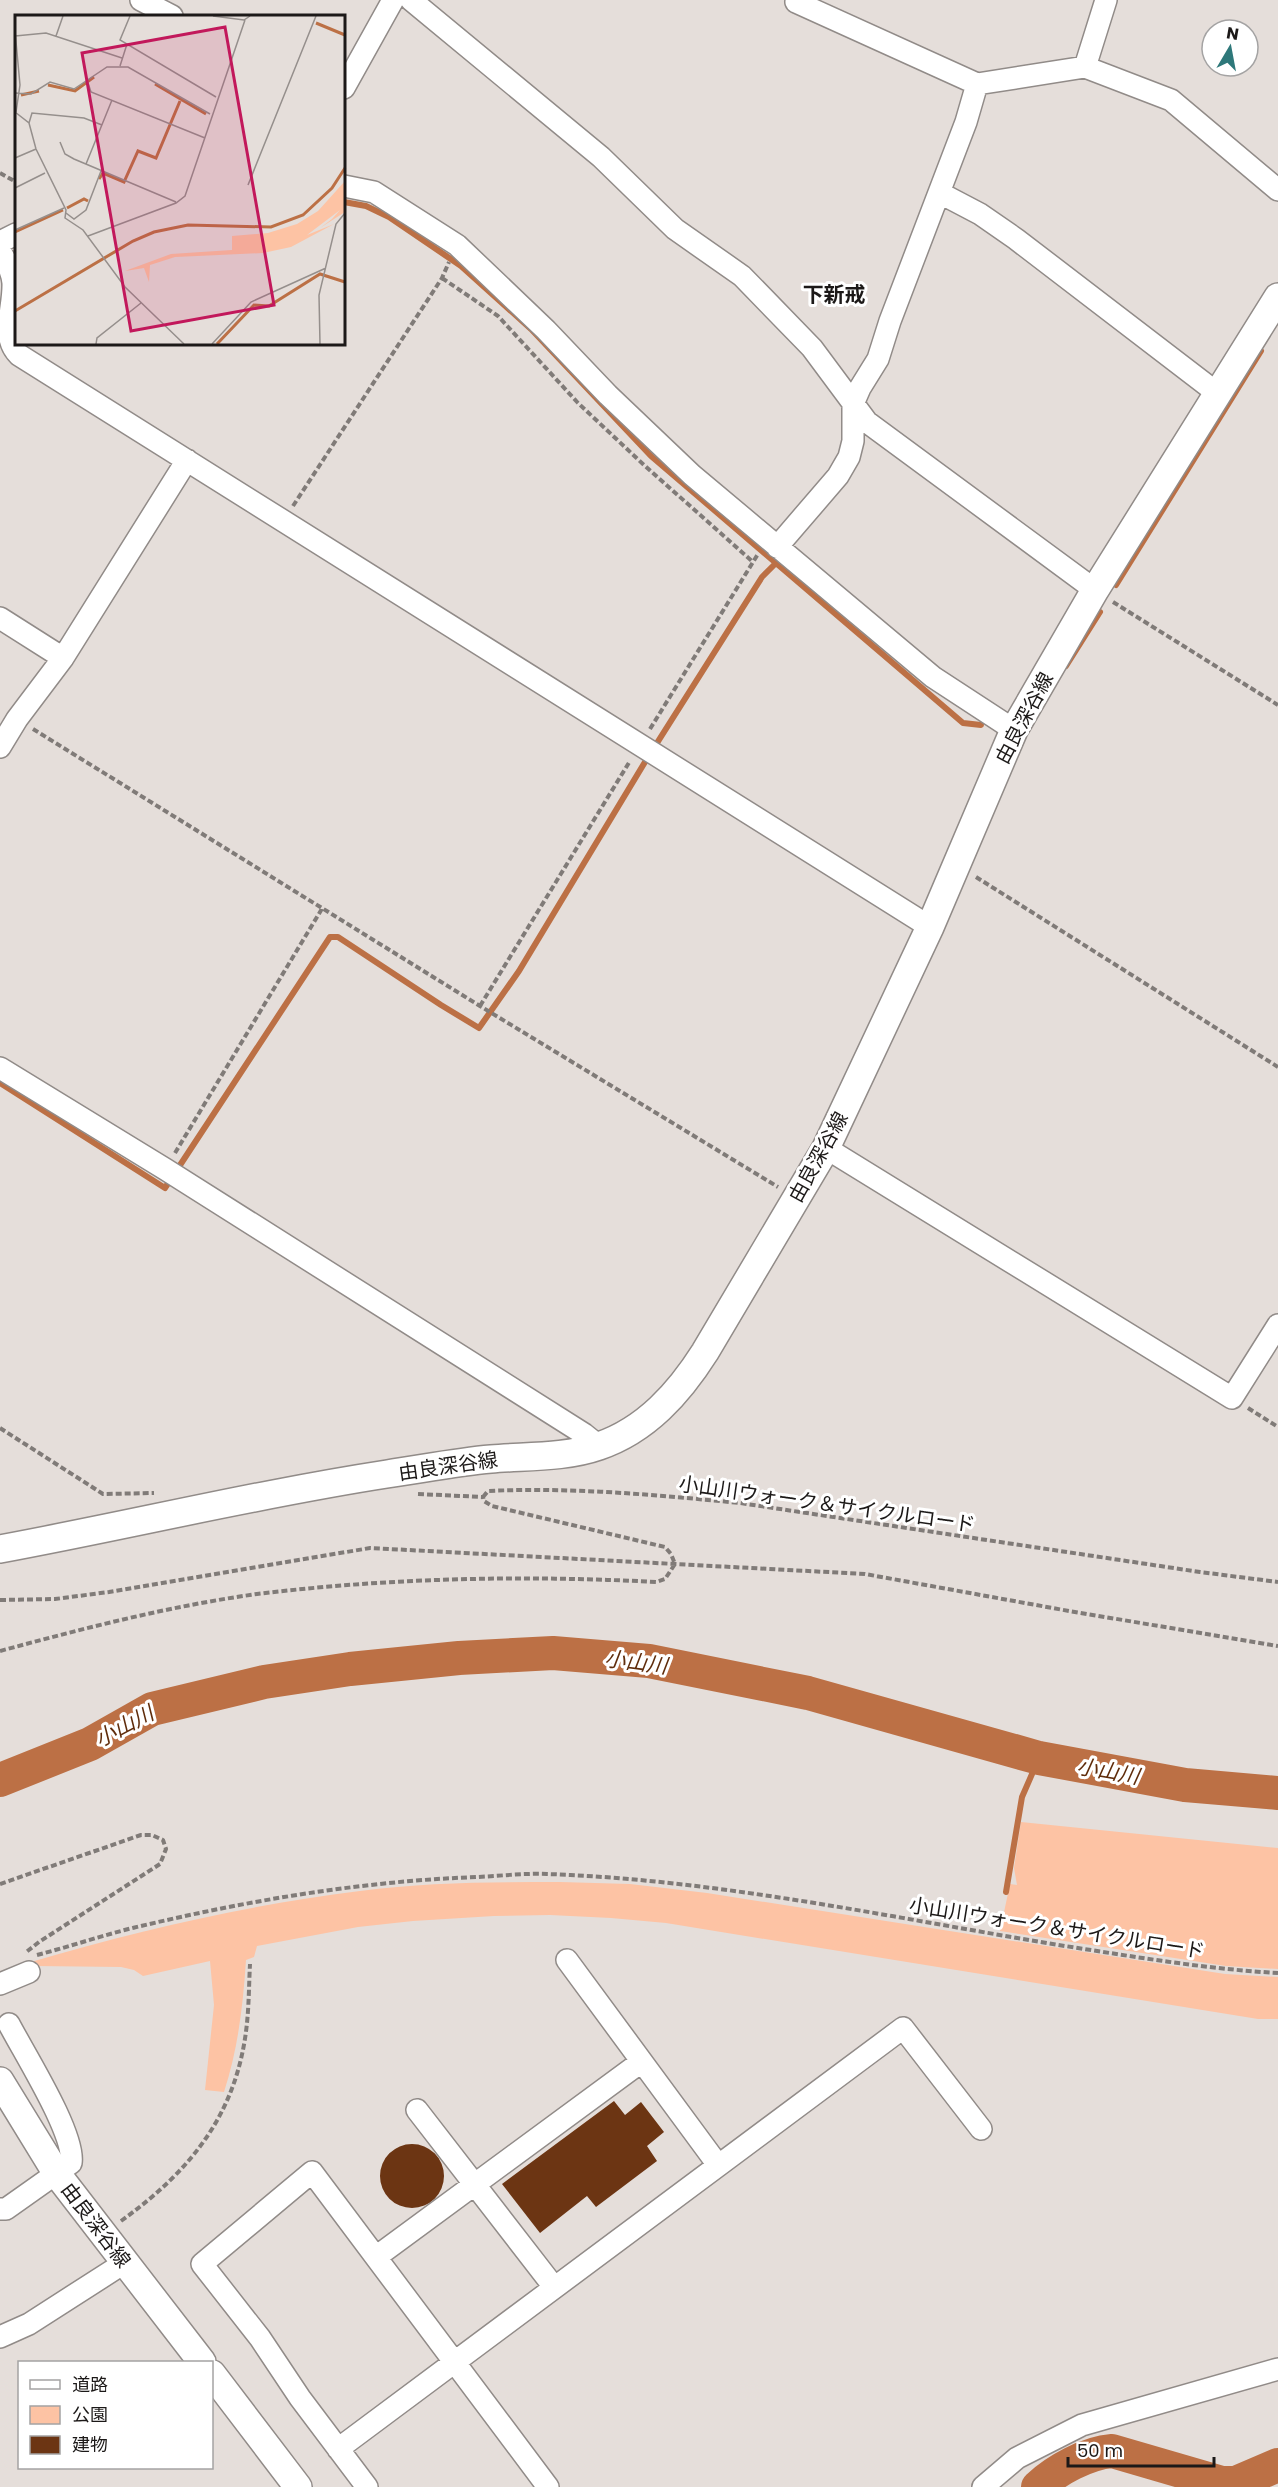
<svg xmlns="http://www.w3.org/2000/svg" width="1278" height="2487" viewBox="0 0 1278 2487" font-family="Poppins,'Noto Sans JP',sans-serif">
<rect width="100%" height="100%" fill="#e5deda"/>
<path fill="#fdc3a4" d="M1021,1822L1278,1848V1969L1226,1966L1000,1931L1010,1884L1017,1885L1014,1868Z
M560,1882L630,1884L707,1893L1225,1974L1278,1977V2019H1258L666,1923L611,1918L550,1915L494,1916L413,1921L358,1927L257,1946L254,1957L246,1960C243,2006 238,2049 224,2092L205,2090L214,2005L210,1961L143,1976L134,1970L121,1967L35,1966L31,1962C139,1930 248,1905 360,1891C426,1882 493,1882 560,1882Z"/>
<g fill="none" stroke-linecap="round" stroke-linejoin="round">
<path stroke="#bc7045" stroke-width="6" d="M344,202L366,206L389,217L461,266L531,329L651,456L963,723L981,725
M1116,585L1261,351
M1066,666L1100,612
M0,1083L165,1188L330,937H338L441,1005L479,1028L519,971L645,762L762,577L775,564
M1006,1892L1022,1797L1039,1758"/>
<path stroke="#bc7045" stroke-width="34" d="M0,1780L90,1744L152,1709L264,1682L350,1669L459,1658L553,1653L649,1661L808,1693L1039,1758L1185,1785L1278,1793
M1038,2487C1056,2470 1087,2453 1112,2451L1222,2483H1236L1278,2465"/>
</g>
<path fill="#6c3513" d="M614,2101L625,2115L641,2102L664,2132L647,2146L657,2161L596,2207L587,2196L540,2233L502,2184Z
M380 2176a32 32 0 1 1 64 0a32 32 0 1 1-64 0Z"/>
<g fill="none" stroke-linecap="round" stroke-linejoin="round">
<g stroke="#918b88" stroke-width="24">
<path id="minor" d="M141,0L172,16
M411,0L601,157L675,229L742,276L812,348L867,422L1095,590
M797,0L796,2L977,84L1085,67L1106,0
M1085,67L1171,100L1278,190
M344,88L393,0
M344,186L374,192L457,245L546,330L608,395L692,475L933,677L1014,730
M940,193L980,214L1016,239L1217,393
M0,242L16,234
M0,251C6,261 12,271 13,283C14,309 0,336 19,355L930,927
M777,547L838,476L849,457L853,441V404L860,388L878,359L890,321L966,122L977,84
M0,618L63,658
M0,747L17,719L63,658L187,460
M0,1068L165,1169L584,1434L599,1446
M826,1148L1232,1398L1278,1325
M567,1960L718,2165
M0,1984L29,1972
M417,2110L554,2287
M0,2209H6L71,2163C76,2135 24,2053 9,2024
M376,2257L641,2062
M0,2337L29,2324L124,2263
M338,2449L903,2028L981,2129
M367,2487L300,2398L260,2338L202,2264L312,2172L548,2487
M983,2487L1017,2458L1082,2425L1278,2369"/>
</g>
<g stroke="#918b88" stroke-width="30">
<path id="major" d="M0,1549C130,1525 257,1494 387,1474C422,1469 456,1462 491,1459C525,1456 565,1458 599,1446C646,1430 679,1393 705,1352L826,1148L930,927L1014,730L1095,590L1278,297
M0,2081L57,2174L202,2362
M212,2374L298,2487"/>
</g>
<path stroke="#807b78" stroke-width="4" stroke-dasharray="6 3" stroke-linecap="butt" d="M0,173L16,182
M442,278L498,316L578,403L644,465L753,562
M293,506L442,278L449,262
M1113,602L1278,705
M33,729L480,1006L778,1187
M650,729L758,554
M976,877L1278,1067
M480,1006L630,761
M175,1153L323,907
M1248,1408L1278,1427
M0,1428L103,1494L154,1493
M418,1494L483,1497
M483,1497L488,1491C572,1487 657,1495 740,1503L1200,1572L1278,1582
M0,1600L55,1599L109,1592L370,1548L865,1574L1069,1611L1278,1646
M0,1651C85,1628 170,1606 257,1594C389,1578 523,1575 656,1582L665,1579L675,1564L671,1554L665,1547L492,1506L484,1501L483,1497
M0,1884L141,1835H152L163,1840L166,1849L160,1864L39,1942L25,1953
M37,1955C72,1946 106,1934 141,1926C251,1900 364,1881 477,1877C500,1876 524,1873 547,1874C721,1880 893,1918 1065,1946C1136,1957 1206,1969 1278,1973
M121,2221C192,2170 238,2112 247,2023C249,2003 249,1983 250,1964"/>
<use href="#minor" stroke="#fff" stroke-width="21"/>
<use href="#major" stroke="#fff" stroke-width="27"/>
</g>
<g text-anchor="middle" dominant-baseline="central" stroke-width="6" stroke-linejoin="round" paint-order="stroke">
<g font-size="20" fill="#1c1918" stroke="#fff">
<text transform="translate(1024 718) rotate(-62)">由良深谷線</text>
<text transform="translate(818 1157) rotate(-61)">由良深谷線</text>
<text transform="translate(448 1466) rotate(-8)">由良深谷線</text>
<text transform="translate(827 1504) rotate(8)">小山川ウォーク＆サイクルロード</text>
<text transform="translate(1057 1928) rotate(9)">小山川ウォーク＆サイクルロード</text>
<text transform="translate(96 2225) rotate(53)">由良深谷線</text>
</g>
<g font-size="21" font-weight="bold" fill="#1c1918" stroke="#fff">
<text x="834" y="294">下新戒</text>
</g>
<g font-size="21" font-style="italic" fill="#602d0c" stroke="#fff">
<text transform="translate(636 1662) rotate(7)">小山川</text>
<text transform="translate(124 1726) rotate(-28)">小山川</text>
<text transform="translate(1108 1771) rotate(10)">小山川</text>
</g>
</g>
<g transform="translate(15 15)">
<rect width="330" height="330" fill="#e5deda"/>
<path d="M330,166V197L305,213L317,204L325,195L292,220L319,209L276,232L248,238L160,242L135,250L134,267L129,253L110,256L156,239L217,235V221L253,218L282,209L303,196Z" fill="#fdc3a4"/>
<path fill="none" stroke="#bc7045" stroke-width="3" d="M301,8L330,20M140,69L191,99M33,70L60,76L79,62M6,80L24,76M84,164L88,158L109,167L123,136L141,143L165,86M52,193L69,184L73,186M0,217L48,195M0,296L118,226L139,217L173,210L256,212L288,200L317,173L330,153M202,329L239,290L254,291L305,259L330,267"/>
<path fill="none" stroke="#958f8c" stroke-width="1.5" d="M115,1L105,25L201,82M198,1L229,5L235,1M0,16L5,70L1,97M0,21L31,18L107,43M41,21L48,1M105,51L112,29M72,65L76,77L190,123M0,78L16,79L35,67L59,74L92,52H113L195,99M0,97L14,108L21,134L51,195L50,203L68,215L110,272L169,329M14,108L17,98L69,103L87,110M45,127L50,139L59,144L161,187M0,143L21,134M71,149L97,85M233,170L301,1M0,173L30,158M51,198L59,204L71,195L86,156M0,215L49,193M73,221L161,188L170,181L230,5M81,329L82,323L126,288M197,329L236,287L311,253M305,329L304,280L321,209L330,198"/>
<path fill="#c2185b" fill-opacity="0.15" stroke="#c2185b" stroke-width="3" d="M210,12L259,290L116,316L67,38Z"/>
<rect width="330" height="330" fill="none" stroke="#1c1918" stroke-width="3"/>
</g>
<rect x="18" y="2361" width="195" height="108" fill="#ffffff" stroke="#a4a3a3" stroke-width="1.5"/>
<rect x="30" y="2380" width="30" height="9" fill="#ffffff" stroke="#a4a3a3" stroke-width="1.5"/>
<text x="72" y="2391" font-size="18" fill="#1c1918">道路</text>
<rect x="30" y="2406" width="30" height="18" fill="#fdc3a4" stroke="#a4a3a3" stroke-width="1.5"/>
<text x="72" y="2421" font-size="18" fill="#1c1918">公園</text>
<rect x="30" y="2436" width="30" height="18" fill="#6c3513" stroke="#a4a3a3" stroke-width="1.5"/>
<text x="72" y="2451" font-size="18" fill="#1c1918">建物</text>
<g transform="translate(1230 48) rotate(10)"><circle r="28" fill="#ffffff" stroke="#a4a3a3" stroke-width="1.5"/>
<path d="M0-4.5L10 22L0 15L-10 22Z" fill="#2e787a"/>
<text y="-9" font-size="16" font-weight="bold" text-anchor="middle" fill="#1c1918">N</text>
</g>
<path d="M1068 2457v9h146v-9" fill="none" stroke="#1c1918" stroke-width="3"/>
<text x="1077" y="2457" font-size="18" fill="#1c1918" stroke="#ffffff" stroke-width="4.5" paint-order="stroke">50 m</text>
</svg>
